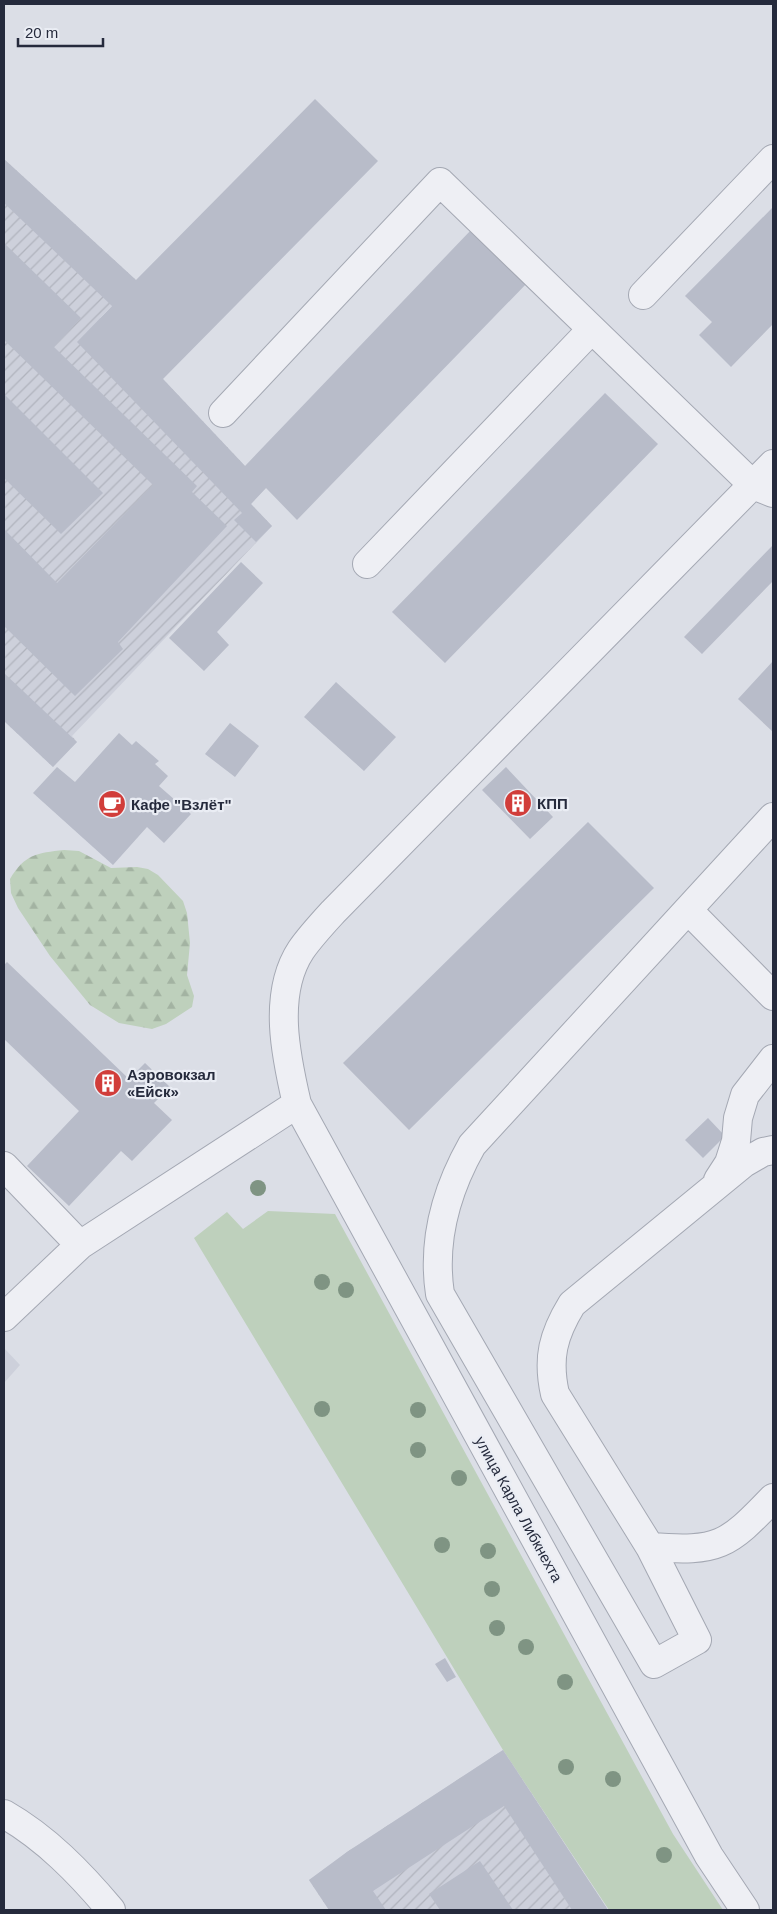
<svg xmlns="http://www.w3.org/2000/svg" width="777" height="1914" viewBox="0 0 777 1914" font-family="Helvetica,sans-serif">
<defs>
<pattern id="industrial-furrows" width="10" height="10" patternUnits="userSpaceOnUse" patternTransform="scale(1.25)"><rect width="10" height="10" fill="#cdd0db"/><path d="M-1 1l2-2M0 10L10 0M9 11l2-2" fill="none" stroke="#b0b3bd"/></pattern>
<pattern id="forest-firs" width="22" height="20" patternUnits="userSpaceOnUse" patternTransform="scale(1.25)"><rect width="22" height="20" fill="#bed0bc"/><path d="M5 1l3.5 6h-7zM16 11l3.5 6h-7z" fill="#a3b3a2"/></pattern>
</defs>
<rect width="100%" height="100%" fill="#dbdee6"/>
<path fill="#cdd0db" d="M4,1348L20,1365L4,1383Z"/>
<path fill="url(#industrial-furrows)" d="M4,159L136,280L100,318L163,379L266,488L251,504L272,526L72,736L77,742L53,767L4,721Z
M503,1750L608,1910H329L309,1880L347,1852Z"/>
<path fill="#bed0bc" d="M268,1211L335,1214L673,1834L723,1910H609L503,1750L194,1238L227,1212L243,1229Z"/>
<path fill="url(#forest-firs)" d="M64,850L79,851L111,868L137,867L148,869L158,875L183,901L187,913L190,943L187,975L194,996L192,1007L166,1024L152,1029L119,1023L90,1005L50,956L18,908L11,893L10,879C25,854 37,853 64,850Z"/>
<path fill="#b8bcc9" d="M315,99L378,161L163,379L245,466L471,230L529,281L297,520L266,488L251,504L272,526L256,542L234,520L242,513L77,342L112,306L4,203V159L136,280Z
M773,207V324L731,367L699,335L712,322L685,296Z
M4,243L81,318L54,347L197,486L192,492L227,526L118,642L123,649L75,696L4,626V529L57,583L153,485L4,340Z
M605,393L658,444L445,663L392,612Z
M4,394L103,493L61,534L4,478Z
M773,545V581L702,654L684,637Z
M241,562L263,583L217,632L229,645L204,671L169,638Z
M773,661V732L738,699Z
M4,673L77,742L53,767L4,721Z
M336,682L396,737L364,771L304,717Z
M230,723L259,746L235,777L205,754Z
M119,733L132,745L136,741L159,761L155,764L168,776L159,786L191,814L164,843L147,827L113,865L33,793L57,767L75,782Z
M506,767L553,817L530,839L482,790Z
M588,822L654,888L409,1130L343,1063Z
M7,962L129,1079L145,1063L170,1087L154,1103L172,1120L132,1161L121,1151L69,1206L27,1166L79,1111L4,1039V965Z
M708,1118L725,1136L703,1158L685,1140Z
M445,1658L456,1677L447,1682L435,1664Z
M503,1750L608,1910H572L504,1806L373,1891L386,1910H329L309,1880L347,1852Z
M480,1861L513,1910H440L429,1894Z"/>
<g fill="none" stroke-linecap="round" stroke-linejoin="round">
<g stroke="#a4a8b3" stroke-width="30">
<path id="minor" d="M643,295L773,159
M223,413L440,182L753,485L773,493
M367,564L592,329
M773,817L472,1145C446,1191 432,1241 440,1294L654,1664L697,1640L650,1547L555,1394C547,1358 553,1335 572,1304L744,1163L763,1152L773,1150
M688,910L773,996
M4,1166L80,1245
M718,1180L729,1163L736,1141L738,1118L745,1095L773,1059
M4,1317L80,1245L297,1104
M650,1547C719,1552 727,1546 773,1498
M4,1814C46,1838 80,1873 111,1910
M745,1910L709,1856L297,1104C286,1057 272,994 301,950C310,937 322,924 333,912L773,464"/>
</g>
<use href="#minor" stroke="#eeeff4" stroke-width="28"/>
</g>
<g fill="#7f9483">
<circle cx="258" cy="1188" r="8"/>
<circle cx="322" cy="1282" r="8"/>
<circle cx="346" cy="1290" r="8"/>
<circle cx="322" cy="1409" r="8"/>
<circle cx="418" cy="1410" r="8"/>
<circle cx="418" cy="1450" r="8"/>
<circle cx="459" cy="1478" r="8"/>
<circle cx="442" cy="1545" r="8"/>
<circle cx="488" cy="1551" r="8"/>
<circle cx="492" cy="1589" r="8"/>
<circle cx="497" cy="1628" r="8"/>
<circle cx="526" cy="1647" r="8"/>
<circle cx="565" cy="1682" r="8"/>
<circle cx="566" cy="1767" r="8"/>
<circle cx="613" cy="1779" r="8"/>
<circle cx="664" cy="1855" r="8"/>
</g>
<defs>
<g id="building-disc" transform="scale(1.4375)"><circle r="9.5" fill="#d13d3a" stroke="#eaedf4"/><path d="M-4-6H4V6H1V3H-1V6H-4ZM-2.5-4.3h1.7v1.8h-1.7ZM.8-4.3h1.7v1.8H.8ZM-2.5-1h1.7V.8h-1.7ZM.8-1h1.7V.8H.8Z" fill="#fff"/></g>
<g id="cafe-disc" transform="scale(1.4375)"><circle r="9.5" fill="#d13d3a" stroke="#eaedf4"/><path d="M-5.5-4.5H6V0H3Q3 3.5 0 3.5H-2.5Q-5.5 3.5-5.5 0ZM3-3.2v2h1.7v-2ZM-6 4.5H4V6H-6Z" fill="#fff"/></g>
</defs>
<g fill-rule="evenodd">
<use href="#building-disc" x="518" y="803"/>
<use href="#cafe-disc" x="112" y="804"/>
<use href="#building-disc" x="108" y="1083"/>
</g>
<g text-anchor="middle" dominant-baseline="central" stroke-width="4.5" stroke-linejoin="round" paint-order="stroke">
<g font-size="15" font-weight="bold" fill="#252a3c" stroke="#eaedf4" text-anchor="start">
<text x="537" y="803">КПП</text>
<text x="131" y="804">Кафе "Взлёт"</text>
<text x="127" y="1074">Аэровокзал<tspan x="127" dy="17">«Ейск»</tspan></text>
</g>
<g font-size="15" fill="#252a3c" stroke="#eaedf4">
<text transform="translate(519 1509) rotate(61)">улица Карла Либкнехта</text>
</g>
</g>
<rect width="777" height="1914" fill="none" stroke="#252a3c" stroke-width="10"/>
<path d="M18 38v8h85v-8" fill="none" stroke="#252a3c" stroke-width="2.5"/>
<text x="25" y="38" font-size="15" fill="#252a3c" stroke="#eaedf4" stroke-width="4" paint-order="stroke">20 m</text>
</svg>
